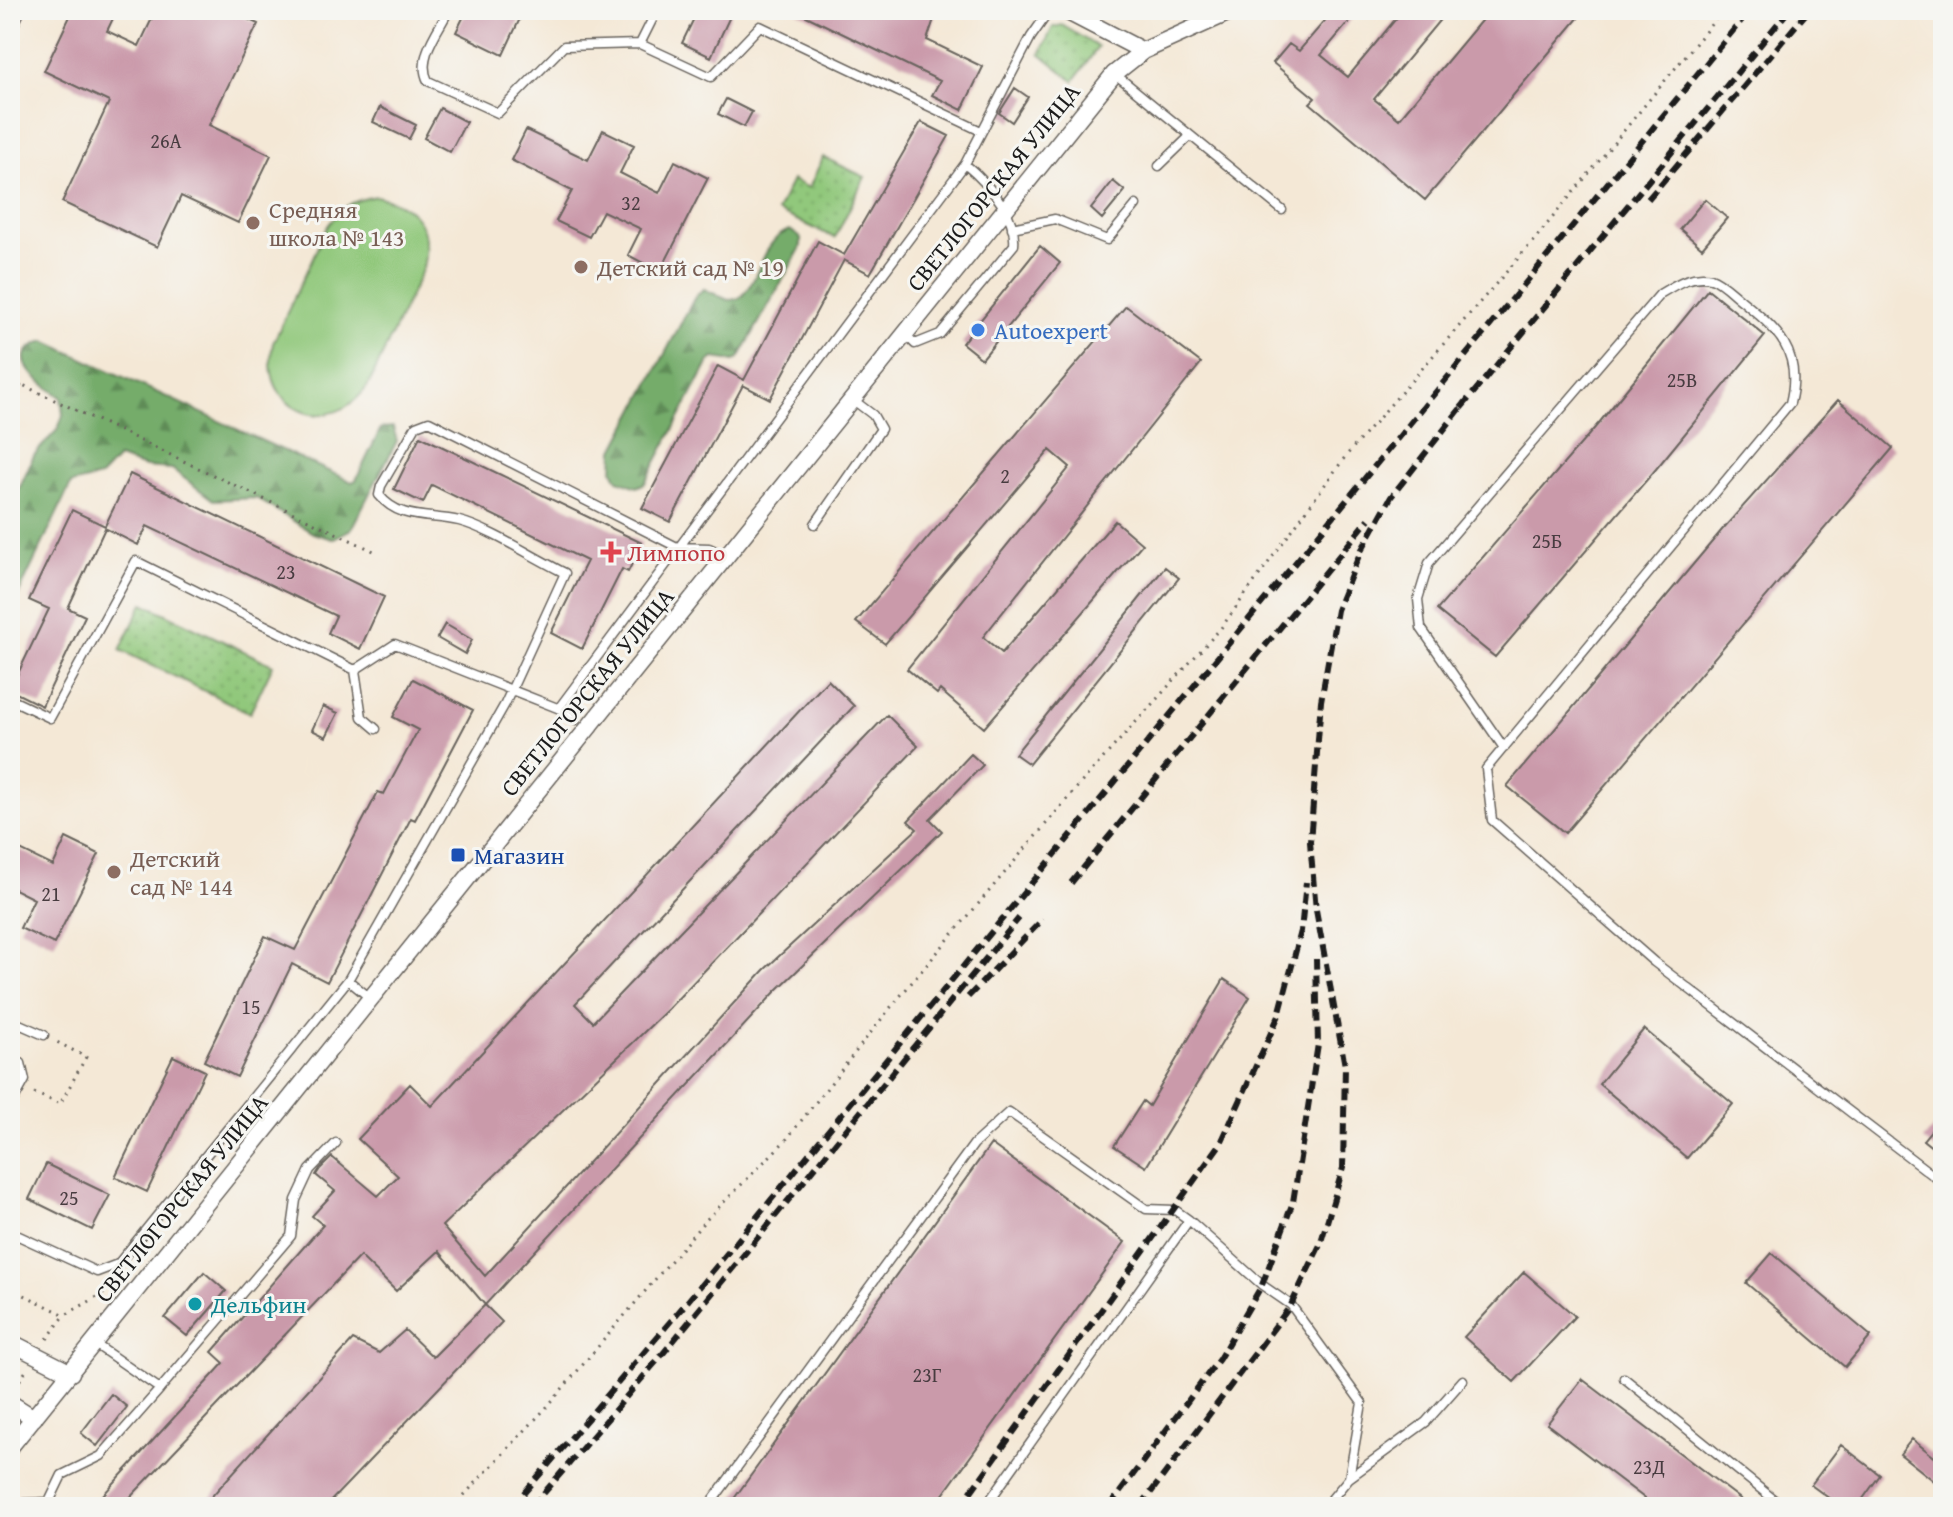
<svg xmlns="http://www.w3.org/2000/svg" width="1953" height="1517" viewBox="0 0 1953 1517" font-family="'Gentium Book Plus',serif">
<defs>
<pattern id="green-dots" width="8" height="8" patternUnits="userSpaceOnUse" patternTransform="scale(2)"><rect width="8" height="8" fill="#91c87b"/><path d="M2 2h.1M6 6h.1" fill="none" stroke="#7cab6a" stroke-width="1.8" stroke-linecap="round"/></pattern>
<pattern id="forest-firs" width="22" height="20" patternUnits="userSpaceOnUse" patternTransform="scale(2)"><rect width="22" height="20" fill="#74ac6b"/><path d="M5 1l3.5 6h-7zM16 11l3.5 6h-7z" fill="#5e8b57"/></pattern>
</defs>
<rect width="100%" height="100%" fill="#f6f6f2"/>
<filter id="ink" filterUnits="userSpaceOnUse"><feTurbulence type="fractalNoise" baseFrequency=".0125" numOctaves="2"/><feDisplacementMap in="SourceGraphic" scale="16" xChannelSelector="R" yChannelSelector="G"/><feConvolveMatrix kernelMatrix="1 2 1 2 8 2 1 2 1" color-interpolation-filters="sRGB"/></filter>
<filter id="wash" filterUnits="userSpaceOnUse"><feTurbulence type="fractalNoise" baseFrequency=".006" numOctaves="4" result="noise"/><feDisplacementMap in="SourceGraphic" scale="32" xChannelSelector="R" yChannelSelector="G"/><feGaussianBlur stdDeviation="1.8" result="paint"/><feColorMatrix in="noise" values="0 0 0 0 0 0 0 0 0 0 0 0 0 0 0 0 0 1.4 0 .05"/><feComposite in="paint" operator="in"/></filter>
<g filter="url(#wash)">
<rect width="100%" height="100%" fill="#f4e8d6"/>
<path fill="url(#green-dots)" stroke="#56724c" stroke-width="2" d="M1062,25L1098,47L1074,81L1040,54L1053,27Z
M823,157L865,177L835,238L777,211L792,180L809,188Z
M143,603L273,665L250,713L120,650Z"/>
<path fill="url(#forest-firs)" stroke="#486444" stroke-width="2" d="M790,230L801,238V247L739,358L734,361L714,358L709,362L645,483L637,487L618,480L613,470L614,450L696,295L704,289L728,300L738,299C762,282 760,239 790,230Z
M45,341L352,482L356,480L381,428L393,427L397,441L351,529L332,539L313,533L256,498L213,500L172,469L145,467L118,458L100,477L71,484L10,612V509L34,455L58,429L63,415L61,397C41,383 0,355 45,341Z"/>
<path fill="#91c87b" stroke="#56724c" stroke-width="2" d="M376,196C417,205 432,227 423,268L369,384C330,442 258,411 273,343L327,227C341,207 352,200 376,196Z"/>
<g id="blocks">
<path fill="#ca9aaa" d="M73,10H117L107,31L139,46L156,10H239L237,14L258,24L209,125L271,155L238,223L181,196L157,247L62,202L109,102L44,71Z
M467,10H524L503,55L456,32Z
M698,10H733L711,57L682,43Z
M794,10H937L927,40L983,67L962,110L932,95L940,81Z
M1334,10H1359L1321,55L1348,77L1403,10H1448L1374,99L1399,119L1490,10H1585L1425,200L1310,103L1315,98L1273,63L1289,44L1299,51Z
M1015,88L1028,97L1012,122L999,113Z
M726,99L752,112L744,127L718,114Z
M380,107L416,125L409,139L373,122Z
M440,108L466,122L450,152L424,138Z
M921,122L949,136L870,274L844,260L770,399L743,385L670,522L642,508L718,366L744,380L818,241L844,255Z
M526,130L588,160L603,130L634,145L620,173L659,193L675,161L708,178L660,272L628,255L641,229L603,211L589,237L556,221L572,191L511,160Z
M1113,181L1125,191L1102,219L1091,209Z
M1705,199L1727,218L1702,248L1680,229Z
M1040,246L1060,263L982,359L962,343Z
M1708,289L1765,336L1656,469L1495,657L1437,610L1599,423Z
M1126,306L1201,363L983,637L1002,653L1115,521L1142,544L984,728L940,690L937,694L907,669L1070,467L1050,450L885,644L856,622Z
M1838,400L1893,448L1565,833L1507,786L1722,530Z
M420,436L642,543L628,572L622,569L582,649L551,633L587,561L432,485L423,503L394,489Z
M130,474L384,597L360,649L328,633L336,616L147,526L138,545L105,528L68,608L85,616L42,706L10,690L49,609L29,600L72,510L105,526Z
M1165,567L1179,578L1029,764L1015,754Z
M445,624L472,640L465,654L437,638Z
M413,679L473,710L415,820L411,818L327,982L292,964L237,1077L204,1061L265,936L295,950L378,792L384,794L418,730L393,717Z
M828,680L854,706L575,1004L593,1022L887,715L918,746L668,1009L442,1226L485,1276L764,970L917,829L908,821L971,754L983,765L930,819L942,831L776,991L485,1305L439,1251L396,1291L360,1256L121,1507H92L224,1363L212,1352L323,1225L312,1216L335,1191L316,1175L320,1169L332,1157L378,1196L398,1176L358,1139L410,1084L432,1106Z
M323,706L338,713L326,737L312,730Z
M66,838L99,854L54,944L20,928L34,899L10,887V845L53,866Z
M1224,979L1250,997L1146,1167L1114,1146L1143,1101L1149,1106Z
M1644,1029L1733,1104L1687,1158L1599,1084Z
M173,1056L205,1071L147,1192L115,1177Z
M1943,1116V1156L1923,1140Z
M991,1144L1125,1242L934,1507H728Z
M46,1164L110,1195L92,1230L29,1199Z
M1772,1253L1871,1336L1845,1367L1746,1283Z
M204,1272L226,1291L187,1336L165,1318Z
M1524,1272L1575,1316L1514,1382L1464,1337Z
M485,1305L502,1322L325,1507H202L353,1340L379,1353L405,1330L433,1357Z
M1582,1379L1751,1507H1656L1547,1424Z
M111,1394L127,1407L97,1446L81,1433Z
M1912,1439L1943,1464V1488L1900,1454Z
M1841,1445L1880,1475L1857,1507H1841L1811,1485Z"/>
</g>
</g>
<g filter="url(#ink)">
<use href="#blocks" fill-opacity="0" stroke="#68635d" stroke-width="2"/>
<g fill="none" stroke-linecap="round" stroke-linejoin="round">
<g stroke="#68635d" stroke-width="11">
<path id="lane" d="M449,10C438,31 416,58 428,81L498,113L564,46L640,44
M657,10L640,44L711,77L760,26L981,131
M10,33L21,10
M1115,74L1282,210
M1159,166L1190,136
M1012,228L1055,219L1107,240L1136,205
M906,335L915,344L940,334L1014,245C1017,214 987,183 965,164
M815,524L881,429L873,415L852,399
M355,670L362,717L376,729
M10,699L50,718L136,561L355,670L395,644L560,709
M575,720L559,708L965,164L1031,37L1050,10
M1504,748L1421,628L1418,599L1429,563L1660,294C1676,284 1691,274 1711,278C1721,281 1733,294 1741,300C1778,330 1803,352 1790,403L1486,769L1492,820L1654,962L1943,1183
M348,980L370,998
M10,1020L44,1035
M10,1057L21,1063L25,1080L10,1107
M10,1232L97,1272L118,1264L348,980L505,704L565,573C536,559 488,528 459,521C429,514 400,521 379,495L381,486L416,426L429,421L677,547L709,548L727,556
M95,1344L160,1389L291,1236L296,1200L310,1170L336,1143
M1624,1378L1783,1507
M17,1507L24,1503L49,1502L62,1475L101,1456L160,1389
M708,1507L974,1144L1009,1112L1146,1209L1175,1210L1189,1220L1262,1285L1291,1305L1362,1403L1349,1478L1426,1422L1463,1380
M985,1507L1189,1220
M1325,1507L1349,1478"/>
</g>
<g stroke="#68635d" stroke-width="19">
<path id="street" d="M1064,10L1143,51
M10,1342L71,1373
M10,1403L34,1418
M10,1447L1114,74L1143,51L1234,10"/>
</g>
<path stroke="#68635d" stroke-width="3" stroke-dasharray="2 6" stroke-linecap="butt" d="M10,339L18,323
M10,379L378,553
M10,408L21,385
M34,1093L60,1104L86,1057L55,1041
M10,1288L65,1315L115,1287
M47,1339L65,1315
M15,1387L26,1371
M453,1507L546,1408L703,1223L786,1140L891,1007L1079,785L1221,628L1345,457L1535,239L1723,10"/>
<use href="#lane" stroke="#fff" stroke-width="8"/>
<use href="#street" stroke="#fff" stroke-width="16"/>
<path stroke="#1c1c1c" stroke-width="6" stroke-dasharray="12 6" stroke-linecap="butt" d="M1648,199L1809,10
M1461,408L1789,10
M1071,883L1369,519
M968,997L1043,919
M512,1507L687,1302L1750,10
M532,1507L661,1356L1019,918
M960,1507L1221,1143L1279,1015L1301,931L1306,882
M1109,1507L1219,1359L1262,1285L1293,1202L1318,1044L1316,959
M1140,1507L1291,1305L1320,1245L1343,1168L1345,1066L1316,910L1310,842L1321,701L1337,610L1360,553L1391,497L1468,399"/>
</g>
</g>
<g fill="#8d6e63" stroke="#f6f6f2" stroke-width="3">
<circle cx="253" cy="223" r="8"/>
<circle cx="581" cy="267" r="8"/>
<circle cx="114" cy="872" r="8"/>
</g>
<circle fill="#3f7fe0" stroke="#f6f6f2" stroke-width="3" cx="978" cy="330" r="8"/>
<path fill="#e0444e" stroke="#f6f6f2" stroke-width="3" d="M607 540h8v8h8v8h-8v8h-8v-8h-8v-8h8z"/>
<rect fill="#1a4fb4" stroke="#f6f6f2" stroke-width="3" x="450" y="847" width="16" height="16" rx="4"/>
<circle fill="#0f9aa8" stroke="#f6f6f2" stroke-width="3" cx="195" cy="1304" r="8"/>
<g text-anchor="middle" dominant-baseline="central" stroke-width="6" stroke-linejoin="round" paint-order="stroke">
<g font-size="20" fill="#483c40">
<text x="166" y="140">26А</text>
<text x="631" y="202">32</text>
<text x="1682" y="379">25В</text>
<text x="1005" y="475">2</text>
<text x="1547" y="540">25Б</text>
<text x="286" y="571">23</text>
<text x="51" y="893">21</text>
<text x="251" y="1006">15</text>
<text x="69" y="1197">25</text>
<text x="927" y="1374">23Г</text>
<text x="1649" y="1466">23Д</text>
</g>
<g font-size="24" fill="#1c1c1c" stroke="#f6f6f2">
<text transform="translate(993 187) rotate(-51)">СВЕТЛОГОРСКАЯ УЛИЦА</text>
<text transform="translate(587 692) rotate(-51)">СВЕТЛОГОРСКАЯ УЛИЦА</text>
<text transform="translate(181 1198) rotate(-51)">СВЕТЛОГОРСКАЯ УЛИЦА</text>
</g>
<g font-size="24" fill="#785e54" stroke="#f6f6f2" text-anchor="start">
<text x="269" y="209">Средняя<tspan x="269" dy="28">школа № 143</tspan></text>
<text x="597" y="267">Детский сад № 19</text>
<text x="130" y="858">Детский<tspan x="130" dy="28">сад № 144</tspan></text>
</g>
<g font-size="24" fill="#366cbe" stroke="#f6f6f2" text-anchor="start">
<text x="994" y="330">Autoexpert</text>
</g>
<g font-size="24" fill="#be3a42" stroke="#f6f6f2" text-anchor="start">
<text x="627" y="552">Лимпопо</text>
</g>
<g font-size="24" fill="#164399" stroke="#f6f6f2" text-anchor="start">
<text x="474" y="855">Магазин</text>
</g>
<g font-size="24" fill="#0d838f" stroke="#f6f6f2" text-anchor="start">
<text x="211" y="1304">Дельфин</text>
</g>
</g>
<rect width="1953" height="1517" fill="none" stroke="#f6f6f2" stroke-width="40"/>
</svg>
